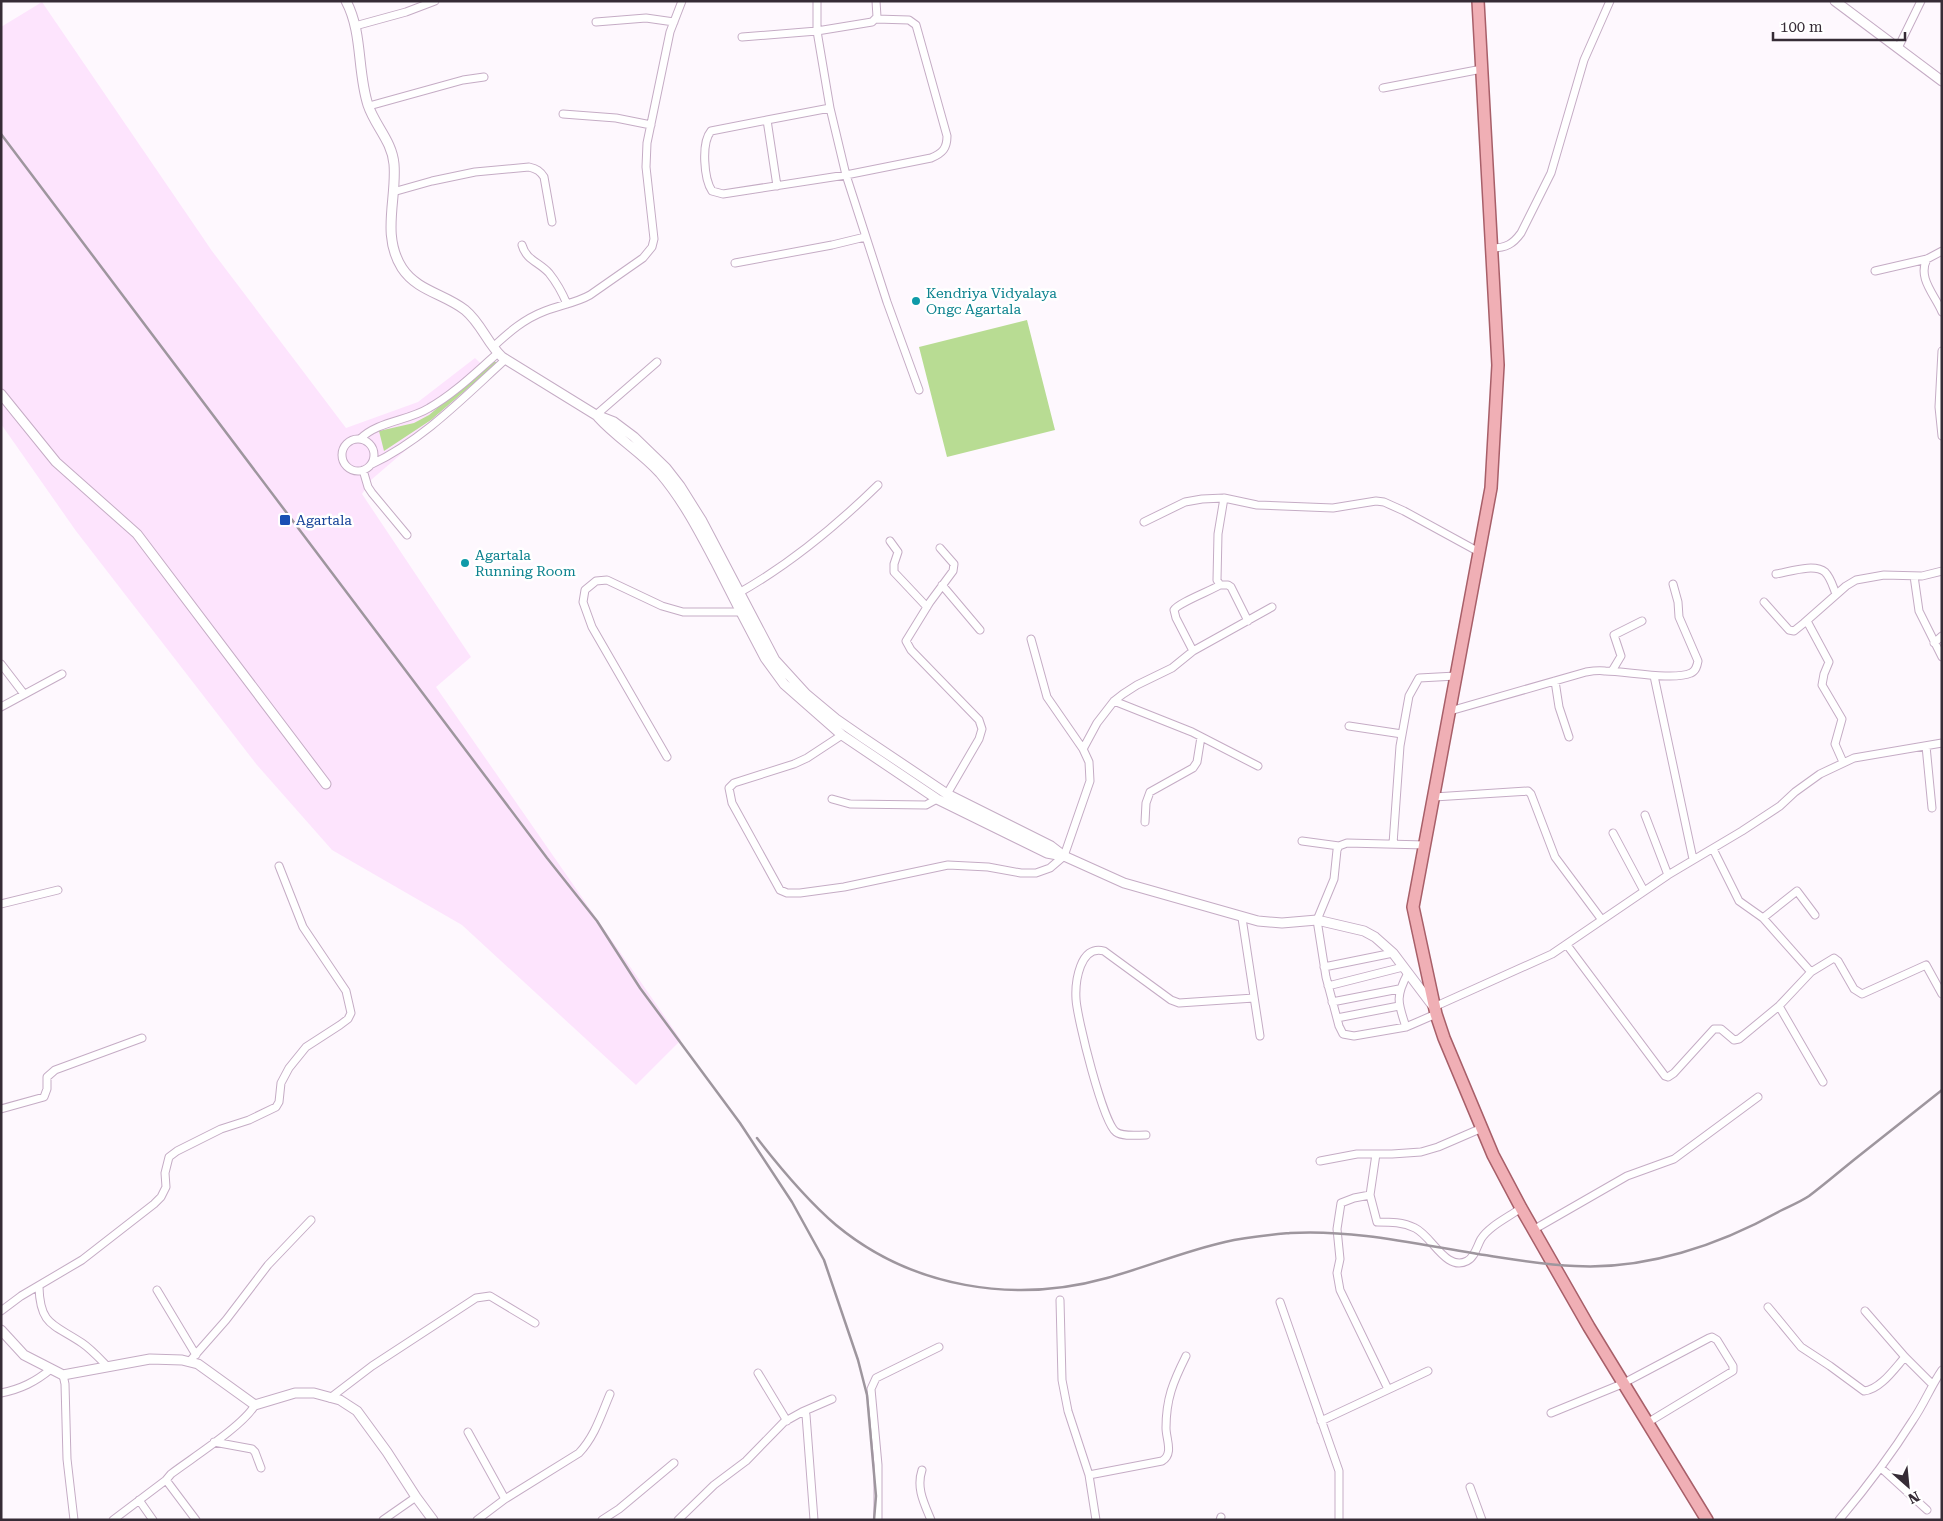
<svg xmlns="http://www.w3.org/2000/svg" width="1943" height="1521" viewBox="0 0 1943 1521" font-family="'Roboto Serif',serif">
<rect width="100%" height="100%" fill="#fef8fe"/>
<path fill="#fde4fd" d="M42,2L212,251L346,428L418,402L475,358L493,375L371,480L362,494L471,657L436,687L681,1040L636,1085L462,925L332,850L257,765L76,531L1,424V27Z"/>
<path fill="#b8dc93" d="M1027,320L1055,430L947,457L919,347Z
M493,361L496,362V364L431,420L384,451L379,431L414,423L429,415Z"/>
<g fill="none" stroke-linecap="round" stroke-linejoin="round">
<g stroke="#c5acc5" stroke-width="9">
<path id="minor" d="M817,1V31L830,108L846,175L887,302L919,390
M596,22L646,18L674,22
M355,26L406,12L435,1
M742,37L817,31L872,22L877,17L876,1
M1898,48L1921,1
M1383,88L1482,69
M369,106L463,80L484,77
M563,114L616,118L651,125
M767,120L711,131C701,143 704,179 712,191L723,194L846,175L931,158C943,153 947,148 947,136L916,25L909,20L876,19
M777,186L767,120L830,108
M393,192L432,181L475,172L529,167C537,169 540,171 544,177L552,222
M522,245C526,260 539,262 549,273C557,283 562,292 567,304
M1492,248C1506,248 1513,244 1521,233L1551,173L1584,60L1610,1
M1927,259C1917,278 1935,295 1942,312
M735,263L832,245L865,237
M1875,271L1927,259L1942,251
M493,347C509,332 524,319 545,311C560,305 576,303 590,295L643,258L652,247L654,239L646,167L647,143L670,32L682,1
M1942,351L1939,407L1942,436
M596,415L657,362
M360,439C378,421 408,421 429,408C454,394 476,372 498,353
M342 455a16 16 0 1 1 32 0a16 16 0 1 1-32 0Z
M372,464C423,440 464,397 506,359
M363,470L368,487L372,493L407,535
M1224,498L1218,534L1217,580L1220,585H1228L1231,587L1248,621
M1144,522L1185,502L1202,499L1224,498L1257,505L1333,508L1376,501L1384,502L1404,511L1479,552
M890,541L898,552L894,564V572L927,607
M940,548L954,564L953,571L930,602L906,641L911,650L979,720L982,729L979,739L947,794
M1776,574C1789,572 1814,563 1825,572C1831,578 1833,587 1836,594
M1914,576L1919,611L1942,657
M942,585L980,630
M737,594C789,565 836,526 878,485
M1764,602L1789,630L1794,631L1804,623H1808L1829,662L1824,674L1822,685L1842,719L1835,744L1843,762
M1804,623L1846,586L1856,580L1884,575L1922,576L1942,571
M1934,643L1942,636
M1193,651L1176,618L1174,610C1178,603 1210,591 1220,585
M1,664L24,694
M1612,671L1621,656L1614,635L1642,621
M1654,676L1693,859
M1555,681L1559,707L1569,737
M1114,701L1192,732L1258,766
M1,707L62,674
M1450,711L1586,672C1592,671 1599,670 1605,671C1626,671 1673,681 1691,673C1696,671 1697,666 1698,661L1679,617L1678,602L1673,584
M1349,726L1402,734
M842,735L807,758L794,764L734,783L729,788L732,803L780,890L787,893H800L844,887L948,865L988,867L1021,873H1036L1050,868L1064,856L1090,781L1089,762L1083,749L1047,697L1031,639
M1926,746L1932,808
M1083,749L1097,723L1114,701L1123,694L1137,685L1172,668L1193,651L1272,607
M667,757L592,627L583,602L585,590L596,581L607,580L662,606L683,612H741
M1434,797L1528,791L1531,794L1555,857L1602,920
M832,799L850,804L926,805L937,799
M1645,815L1668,875
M1145,822L1146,803L1150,792L1193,768L1197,762L1201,737
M1613,833L1644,891
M1302,841L1339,846
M1393,844L1400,746L1409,696L1419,678L1456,676
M1425,845L1347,843L1339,846L1337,850L1334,879L1317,920L1326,977L1339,1026L1343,1034L1354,1036L1406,1027L1436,1014
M1,904L58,890
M1242,918L1260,1036
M1763,918L1797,891L1815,915
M1567,945L1665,1076L1668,1077L1674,1073L1714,1029H1721L1734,1040L1739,1039L1779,1006L1811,972L1763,918L1739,901L1713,849
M1324,967L1393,953
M1811,972L1834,958L1838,961L1854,989L1862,994L1926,965L1942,994
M1328,986L1403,967
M1332,1002L1399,989
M1779,1006L1823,1082
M1434,1007L1552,954L1668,875L1742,831L1780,806L1795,792L1820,774L1854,758L1942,743
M1337,1018L1399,1006
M1406,1027C1398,1003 1395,997 1408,973
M1,1109L44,1097L47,1089V1077L55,1070L142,1038
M1146,1135C1137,1135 1123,1137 1116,1132C1103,1123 1077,1018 1076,999C1075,982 1080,944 1104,951L1171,1000L1179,1003L1254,998
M1376,1154L1370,1195L1354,1198L1341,1203L1337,1229L1340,1259L1337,1273L1340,1290L1388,1389
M1320,1161L1357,1154H1392L1421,1152L1438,1147L1482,1128
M1370,1195L1377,1222C1391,1222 1403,1222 1415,1228C1432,1236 1446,1272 1467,1261C1475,1257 1477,1246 1481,1239C1489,1226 1509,1217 1521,1208
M1533,1230L1627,1176L1674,1159L1758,1097
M39,1287C40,1326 54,1324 82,1343C91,1349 100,1359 108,1367
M157,1290L196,1355
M1060,1300L1062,1380L1068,1411L1089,1475L1096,1520
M1280,1302L1339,1471V1520
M1768,1307L1801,1347L1830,1366L1864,1391C1880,1390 1895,1368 1905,1357
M1,1311L21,1296L82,1260L154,1204L161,1197L166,1187L165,1173L169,1157L177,1151L221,1129L249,1120L276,1107L279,1102L281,1083L289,1068L306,1047L340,1025L348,1019L351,1013L346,991L303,927L279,866
M1865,1311L1905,1357L1932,1384
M189,1362L226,1320L268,1265L311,1220
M758,1373L787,1421
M63,1375L65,1384L67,1459L74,1520
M1,1393C21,1389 35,1382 51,1369
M330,1398L372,1366L476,1298L490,1296L535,1323
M802,1412L832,1399
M1551,1413L1622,1384L1709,1338L1712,1337L1717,1340L1733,1366V1371L1647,1423
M1321,1421L1428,1371
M468,1432L505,1499
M214,1442L252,1449L255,1452L261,1468
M1881,1468L1927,1510
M922,1470C916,1488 924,1503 931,1520
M1089,1475L1162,1461C1174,1454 1166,1439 1166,1428C1166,1399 1173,1382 1186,1356
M166,1480L196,1520
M1470,1487L1482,1520
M139,1500L153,1520
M113,1520L166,1480L171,1474C192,1458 243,1426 255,1405
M383,1520L416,1497
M477,1520L505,1499L579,1453C595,1436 601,1415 610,1394
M602,1520L619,1509L674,1463
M678,1520L714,1485L746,1461L784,1422L802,1412L806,1415L814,1520
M878,1520V1465L871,1389L876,1378L939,1347
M1220,1520L1221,1517
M1839,1520C1866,1488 1891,1455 1913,1420C1924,1404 1931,1386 1942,1370"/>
</g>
<g stroke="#c5acc5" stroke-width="11">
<path id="tertiary" d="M346,1C363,33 357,71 368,105C375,126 392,141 394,164C397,199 381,235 402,268C417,291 445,294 465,310C481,323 487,343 502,357L596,415L614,422L634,437L666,468L680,486L702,521L775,660L806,694L836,719L862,737L947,794L1051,846L1064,856L1124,883L1258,921L1282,923L1317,920L1364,931L1375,937L1393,953L1433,1006
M1835,1L1942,81
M1,394L56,462L137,534L326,784
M598,417C617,438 641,452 660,473C683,500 699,531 716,563C732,595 748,626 765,658L784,684L842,735L937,799L1047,853L1063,856
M1,1330L24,1355L63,1375L150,1359L182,1360L198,1364L255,1405L295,1393H314L340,1400L357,1411L387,1452L416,1497L433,1520"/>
</g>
<g stroke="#a85f69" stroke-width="14">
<path id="primary" d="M1478,1L1498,365L1491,488L1413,907L1436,1014L1444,1038L1493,1155L1521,1208L1589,1327L1707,1520"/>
</g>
<use href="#minor" stroke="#fff" stroke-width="7"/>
<use href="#tertiary" stroke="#fff" stroke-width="9"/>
<use href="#primary" stroke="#f0afb5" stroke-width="11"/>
<path stroke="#9e969e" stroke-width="2.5" d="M1,134L547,858L597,921L640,988L740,1123L792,1202L824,1260L858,1360L867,1395L876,1496L874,1520
M757,1138C781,1169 807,1200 836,1225C912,1288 1014,1304 1107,1278C1147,1267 1185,1251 1225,1242C1246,1237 1269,1235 1290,1233C1360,1229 1428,1247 1497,1257C1523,1261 1549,1265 1575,1266C1646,1270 1719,1245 1780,1211C1790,1206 1800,1202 1809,1196C1825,1184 1840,1171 1855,1159C1884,1136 1913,1113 1942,1090"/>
</g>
<g fill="#0f9aa8" stroke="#fff" stroke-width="2">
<circle cx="916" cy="301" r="5"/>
<circle cx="465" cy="563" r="5"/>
</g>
<rect fill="#1a4fb4" stroke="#fff" stroke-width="2" x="279" y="514" width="12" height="12" rx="2.5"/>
<g text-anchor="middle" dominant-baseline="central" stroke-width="5" stroke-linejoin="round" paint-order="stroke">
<g font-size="14" fill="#0d838f" stroke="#fff" text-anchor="start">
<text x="926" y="293">Kendriya Vidyalaya<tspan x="926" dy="16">Ongc Agartala</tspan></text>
<text x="475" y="555">Agartala<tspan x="475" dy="16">Running Room</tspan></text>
</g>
<g font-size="14" fill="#164399" stroke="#fff" text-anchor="start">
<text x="296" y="520">Agartala</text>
</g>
</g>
<rect width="1943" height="1521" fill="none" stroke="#362c36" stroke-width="5"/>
<g transform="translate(1908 1486) rotate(153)" stroke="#ffffff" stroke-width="4" paint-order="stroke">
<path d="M0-4L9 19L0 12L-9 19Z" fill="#362c36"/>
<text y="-8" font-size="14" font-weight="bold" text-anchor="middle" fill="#362c36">N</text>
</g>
<path d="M1773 32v8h132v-8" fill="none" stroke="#362c36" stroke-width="2.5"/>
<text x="1780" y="32" font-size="15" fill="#362c36" stroke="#ffffff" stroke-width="4" paint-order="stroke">100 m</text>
</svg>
